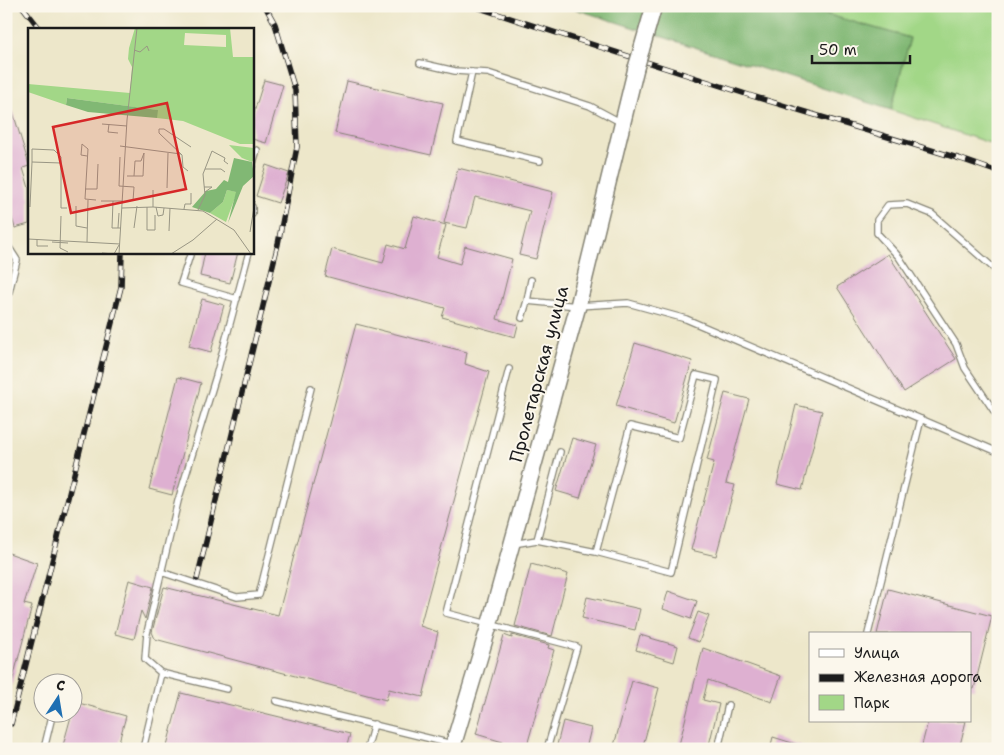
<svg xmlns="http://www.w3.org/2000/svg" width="1004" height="755" viewBox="0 0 1004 755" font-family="'Shantell Sans',sans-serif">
<rect width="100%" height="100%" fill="#fbf7ec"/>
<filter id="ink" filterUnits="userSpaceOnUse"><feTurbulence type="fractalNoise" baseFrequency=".02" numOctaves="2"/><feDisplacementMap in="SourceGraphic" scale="10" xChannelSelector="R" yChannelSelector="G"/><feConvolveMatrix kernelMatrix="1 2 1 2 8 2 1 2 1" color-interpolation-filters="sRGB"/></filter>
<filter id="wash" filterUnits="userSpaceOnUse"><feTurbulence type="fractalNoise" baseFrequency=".0096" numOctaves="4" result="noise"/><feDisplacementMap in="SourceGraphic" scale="20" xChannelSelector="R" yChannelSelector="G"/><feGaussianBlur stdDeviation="1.12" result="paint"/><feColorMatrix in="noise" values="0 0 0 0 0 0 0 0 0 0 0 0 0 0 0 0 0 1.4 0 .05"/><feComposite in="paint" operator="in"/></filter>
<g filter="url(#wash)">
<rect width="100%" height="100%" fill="#ede7ca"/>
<path fill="#a2d787" stroke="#5f7a52" d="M797,6H998V146L891,110L910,38Z"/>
<path fill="#81b874" stroke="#4e6a48" d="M566,6H797L910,38L891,110Z"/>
<g id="blocks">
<path fill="#deb0d1" d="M264,80L283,85L266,143L252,139V119Z
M347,81L443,103L431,155L335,133Z
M9,99L29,165V166L23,168L29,188V224L15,228L6,198V100Z
M266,165L289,173L278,203L256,196Z
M458,168L553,192L536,259L519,255L530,211L475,197L467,228L444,223Z
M414,216L446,225L437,257L460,264L465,246L512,259L497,319L518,325L515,337L442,317L445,308L325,276L332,249L383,263L388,244L405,249Z
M205,252H238L230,283L200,276Z
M888,254L956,359L904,392L837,287Z
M202,299L224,305L211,352L189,346Z
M356,324L467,352L465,364L489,372L420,626L438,632L423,697L389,689L386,700L155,639L152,632L164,587L278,615Z
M635,343L692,361L674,423L616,406Z
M178,377L201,383L172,495L149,489Z
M725,393L749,399L726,483L735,485L716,556L691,550L714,462L707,460Z
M796,405L822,411L802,490L777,484Z
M572,438L596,445L580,498L556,491Z
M6,552L37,563L24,604L32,606L10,690L6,689V604L9,595L6,594Z
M531,564L568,574L552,636L515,626Z
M129,580L153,587L145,619L141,611L134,639L115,634Z
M888,589L992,616L974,689L970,688V634H877Z
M668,591L697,601L691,619L663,609Z
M587,597L640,609L635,630L582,618Z
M698,612L709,616L699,642L688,638Z
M504,635L512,638V635L549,645L548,648L554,650L526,749L476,734Z
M640,635L678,646L674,662L636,650Z
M703,648L781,676L772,702L708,680L703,700L719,704L708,749H678Z
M632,681L659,688L642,749H613Z
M181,693L350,734L346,749H166Z
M75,702L126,716L117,749H62Z
M563,721L591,728L586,749H556Z
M928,721H966L959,749H921Z
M773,737L802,746V749H770Z"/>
</g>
</g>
<g filter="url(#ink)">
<use href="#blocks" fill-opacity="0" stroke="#848273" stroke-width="1"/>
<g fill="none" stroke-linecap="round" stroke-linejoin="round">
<g stroke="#848273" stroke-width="8">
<path id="lane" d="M420,63L455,71L488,73L590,106L622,123
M472,72L457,141L540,161
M252,166L257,150
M252,207V214
M6,243L17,260L6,304
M191,252L181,283L237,299
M998,272L932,214L907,204L888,205L877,220V233L899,257L956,344L965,368L998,417
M531,280L527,301L578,306L628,303L686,319L998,452
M522,318L527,301
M509,369L446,613L577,647L547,749
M537,540L596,552L630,426L679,438L696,375L717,380L671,572L596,552
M513,544L537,540L560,452
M161,572L237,597L259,595L311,388
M868,634L921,419
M227,689L161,673L145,659L147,633L178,501L216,376L249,252
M276,701L452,744
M44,749L53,712
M143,749L161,673
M367,749L374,724
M718,749L728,705"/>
</g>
<g stroke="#848273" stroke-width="18">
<path id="secondary" d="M641,51L654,6
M452,749L489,626L578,306L636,68"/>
</g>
<use href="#lane" stroke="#fff" stroke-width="5.5"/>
<use href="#secondary" stroke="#fff" stroke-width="15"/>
<g stroke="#1c1c1c" stroke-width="5.5">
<path id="rail" d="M22,6L40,29
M473,6L752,96L961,159L998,172
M197,579L278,244L297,147L295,90L275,24L265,6
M11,724L121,287L122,252"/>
</g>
<use href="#rail" stroke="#fbf7ec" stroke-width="4" stroke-dasharray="11" stroke-linecap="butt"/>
<g stroke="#848273" stroke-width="18" stroke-linecap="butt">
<path id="secondary-bridge" d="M636,68L641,51"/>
</g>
<use href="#secondary-bridge" stroke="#fff" stroke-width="15"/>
</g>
</g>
<g text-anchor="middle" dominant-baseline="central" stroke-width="4" stroke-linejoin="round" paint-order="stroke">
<g font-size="18" fill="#1c1c1c" stroke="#fbf7ec">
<text transform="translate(539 374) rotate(-75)">Пролетарская улица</text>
</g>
</g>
<g transform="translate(28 28)">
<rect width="226" height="226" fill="#ede7ca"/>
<path d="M107,0H202L205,29H226V116H212L155,93L129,90V82L39,70L38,77L0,64V56L102,65L104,39L100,31L101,20ZM157,5L198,7V19L156,17ZM201,117L226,120V131L224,134L214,130ZM199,162L209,164L198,194L182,185L195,174Z" fill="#a2d787" fill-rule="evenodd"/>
<path d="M39,70L130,82L129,90L60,84L38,77ZM206,130L224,134L226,148L215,158L200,195L208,164L199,162L195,174L182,185L164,179L178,163L188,161L196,152L200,154Z" fill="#81b874"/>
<path fill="none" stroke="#999684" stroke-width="1" d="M106,22L112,24L119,18L121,23M74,96L99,98M81,96L80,104L90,105M92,118L153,126M59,128L53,127L54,116L60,121L57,171L68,172M92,129L91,158L106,159L105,173M4,134V121L26,122L33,129V135M177,141H193L197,144M160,143L155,139L154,127L131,105V101H136L163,119M99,148H106L107,133H113L116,125L115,148H106M176,159H184L177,164M139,160L140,125M57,161H69L70,136M73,173H95M85,173L84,200H93M48,178V198L59,200M0,179V201M2,179L4,134L33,135V180H39M119,179V202H127V187M125,179V162M128,179L130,188L135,187L136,180M94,180L125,179L175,183L206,202L223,226M156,181L157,176H163V165M170,182L177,167L175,146L184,123L197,130L196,133L200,136M33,188L32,220L40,224M90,200L91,185M106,200L109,178M141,203L142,180M222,204L227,173M0,211L92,216M9,211V218H20M24,214L40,215M59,214L60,172M74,225L86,226L91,217M91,226L99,92L109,0M143,226L165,212L189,191"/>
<path fill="#d62828" fill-opacity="0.15" stroke="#d62828" stroke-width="2.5" d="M139,75L158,161L43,185L25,99Z"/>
<rect width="226" height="226" fill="none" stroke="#1c1c1c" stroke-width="2.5"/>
</g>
<rect width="1004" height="755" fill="none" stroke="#fbf7ec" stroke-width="25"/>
<rect x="809" y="632" width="162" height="90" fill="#fbf7ec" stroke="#a29f99"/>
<rect x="819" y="649" width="25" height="8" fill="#ffffff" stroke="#a29f99"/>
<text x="854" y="658" font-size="15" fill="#1c1c1c">Улица</text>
<rect x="819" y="674" width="25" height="8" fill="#1c1c1c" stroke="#a29f99"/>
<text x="854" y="682" font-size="15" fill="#1c1c1c">Железная дорога</text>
<rect x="819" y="695" width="25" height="15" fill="#a2d787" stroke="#a29f99"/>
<text x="854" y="708" font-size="15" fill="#1c1c1c">Парк</text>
<g transform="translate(58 698) rotate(12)"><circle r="24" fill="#fbf7ec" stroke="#a29f99"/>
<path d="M0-4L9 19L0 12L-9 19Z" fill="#1f6fb2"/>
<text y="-8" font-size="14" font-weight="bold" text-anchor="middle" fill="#1c1c1c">С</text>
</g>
<path d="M812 55v8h98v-8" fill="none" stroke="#1c1c1c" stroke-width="2.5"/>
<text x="819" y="55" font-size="15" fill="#1c1c1c" stroke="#fbf7ec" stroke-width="4" paint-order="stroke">50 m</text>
</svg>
